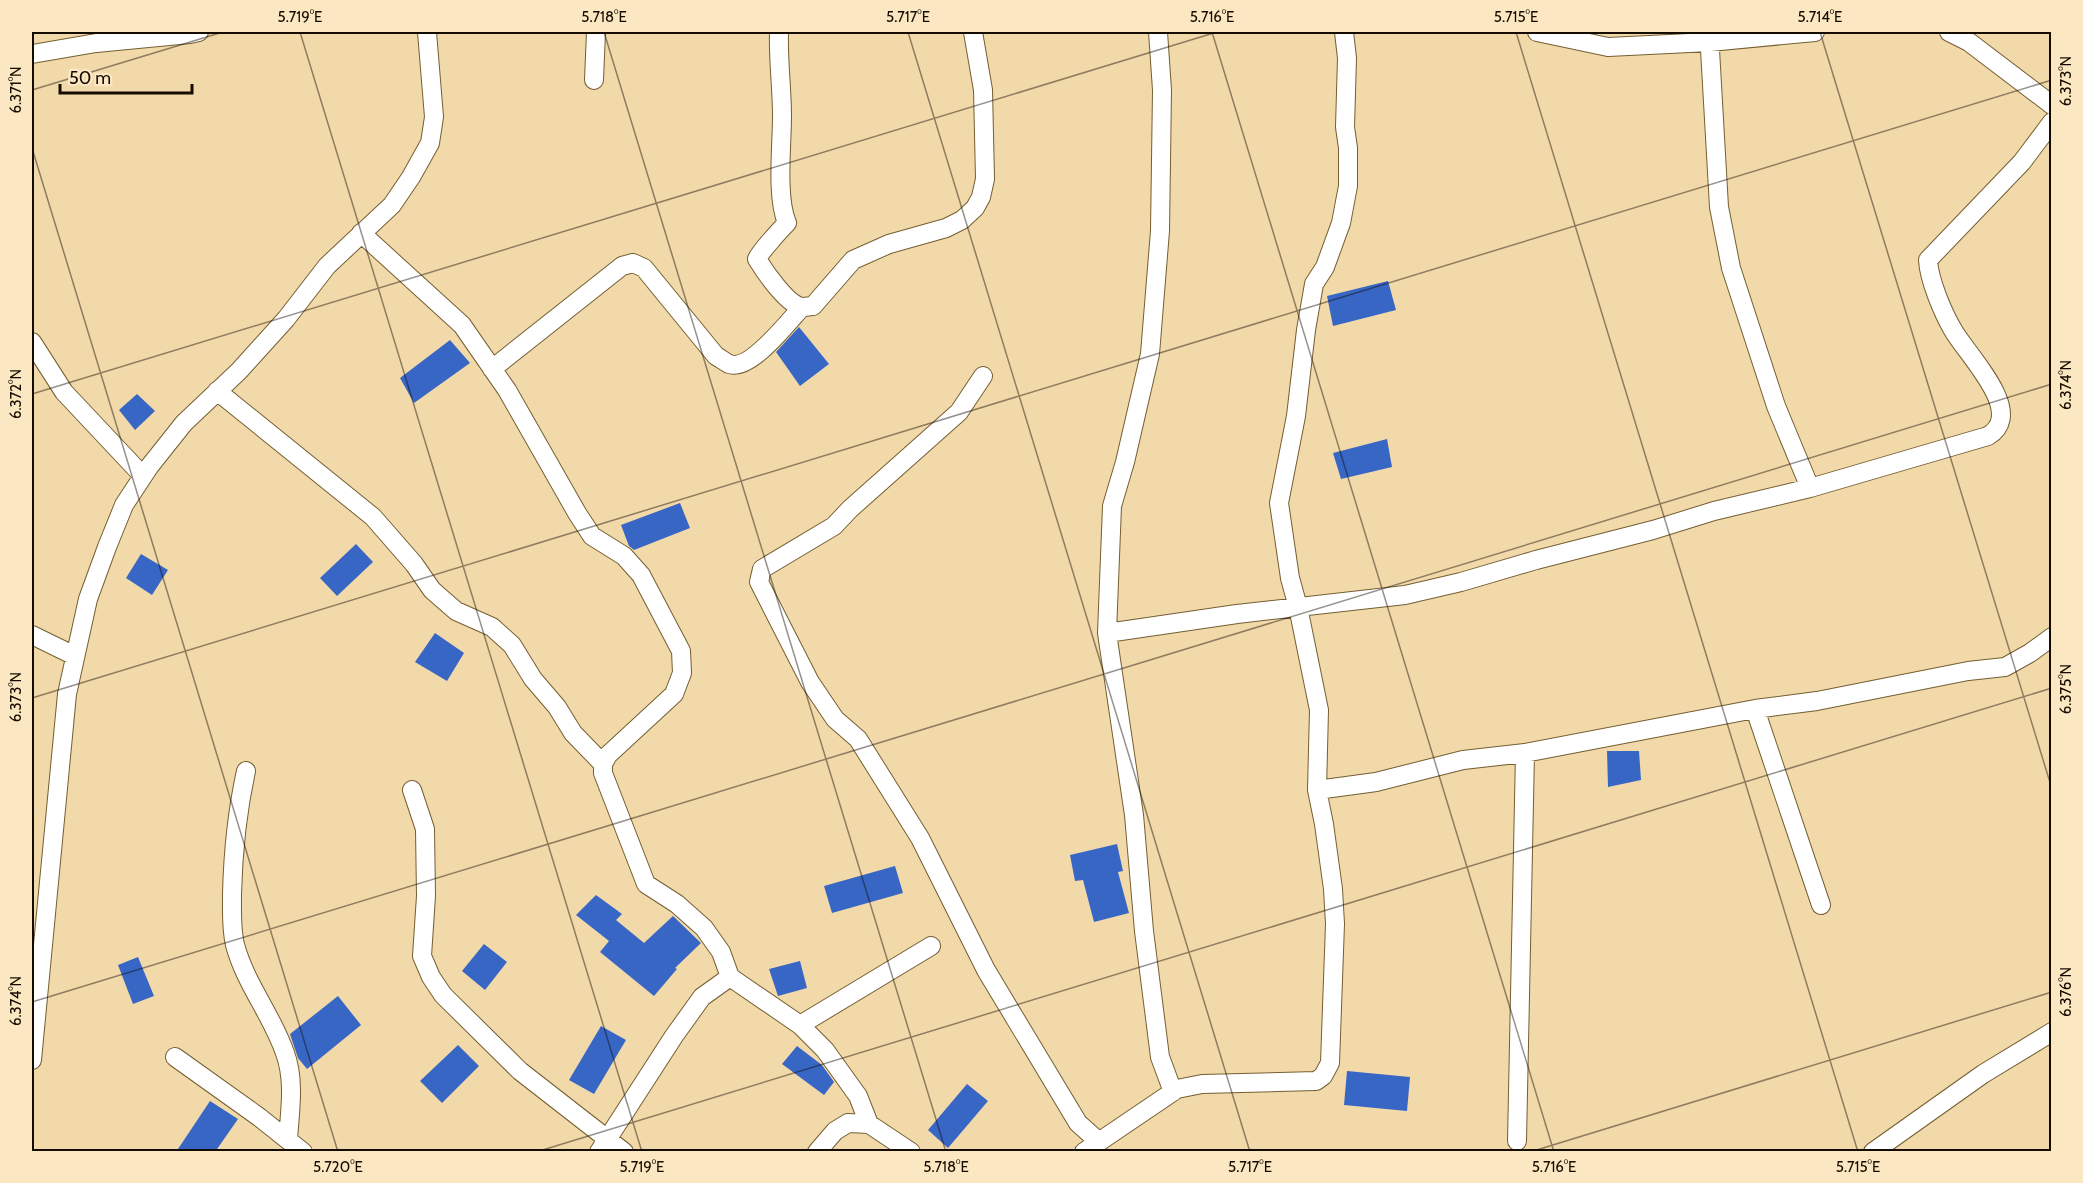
<svg xmlns="http://www.w3.org/2000/svg" width="2083" height="1183" viewBox="0 0 2083 1183" font-family="Cabin,sans-serif">
<rect width="100%" height="100%" fill="#f2d9aa"/>
<path fill="#3866c5" d="M1388,281L1396,310L1333,326L1327,296Z
M799,327L829,364L800,386L776,352Z
M450,340L470,363L414,403L400,378Z
M137,394L155,411L135,430L119,410Z
M1387,439L1392,467L1341,479L1333,453Z
M680,503L690,528L634,550L629,546L621,525Z
M356,544L373,562L337,596L320,578Z
M141,554L168,570L152,595L126,578Z
M435,633L464,653L447,681L415,662Z
M1607,751H1639L1641,780L1608,787Z
M1117,844L1123,871L1118,872L1129,913L1094,922L1083,880L1075,881L1070,855Z
M895,866L903,893L832,913L824,886Z
M596,895L622,914L616,920L644,943L673,916L701,943L675,968L677,969L654,996L600,952L609,941L576,915Z
M484,944L507,962L485,990L462,971Z
M138,957L154,996L133,1004L118,965Z
M800,961L807,988L778,996L769,969Z
M338,996L361,1025L307,1069L298,1058L290,1034Z
M601,1026L626,1040L594,1094L569,1080Z
M458,1045L479,1066L442,1103L420,1081Z
M797,1046L822,1065L834,1082L824,1095L782,1064Z
M1347,1071L1410,1077L1407,1111L1344,1105Z
M967,1084L988,1101L948,1148L928,1130Z
M210,1101L238,1119L215,1152H176Z"/>
<g fill="none" stroke-linecap="round" stroke-linejoin="round">
<g stroke="#745e32" stroke-width="20">
<path id="street" d="M779,32C778,60 782,88 782,116C782,146 776,197 787,223C780,230 760,252 757,259C765,272 788,306 803,307C806,307 810,306 813,306L853,260L889,244L946,228L962,220L975,208L981,197L985,179L983,90L973,32
M1158,32L1162,90L1160,231L1150,354L1125,462L1112,506L1107,633L1134,815L1144,931L1160,1057L1173,1092
M1537,32L1608,47L1710,42L1815,32
M1709,32L1719,207L1731,268L1776,406L1810,488
M1949,32L1969,42L2052,105
M32,54L96,43L190,34L199,32
M594,80L596,32
M361,233L462,325L507,390L577,513L592,536L624,556L641,575L681,651L682,673L674,694L608,755L603,764V773L646,884L677,904L704,928L721,952L730,977L800,1025L825,1050L858,1096L869,1124L911,1152
M32,342L64,392L143,476
M492,369L622,266L633,263L644,268L716,356C720,358 725,362 729,364C750,372 788,322 802,307
M983,376L959,412L850,509L834,526L762,569L759,582L810,682L835,719L858,739L920,838L986,970L1078,1123L1098,1141
M217,391L373,517L414,564L432,590L456,611L492,627L512,645L533,679L557,707L573,733L603,764
M1107,633L1237,614L1405,595L1461,582L1536,560L1653,530L1714,511L1810,488L1988,436C2027,413 1967,355 1953,330C1943,313 1929,280 1928,260L2022,162L2052,122
M32,635L75,656
M1755,709L1821,905
M246,771C237,812 233,853 232,894C232,911 231,928 235,945C246,985 272,1015 285,1053C295,1080 290,1111 288,1139
M412,790L425,829L426,896L422,956L431,977L443,995L520,1071L624,1152
M1317,790L1376,782L1463,760L1525,753L1755,709L1817,701L1968,671L2005,667L2030,653L2052,637
M800,1025L931,946
M175,1057L259,1117L303,1152
M32,1060L67,694L88,599L107,547L124,505L149,467L184,423L239,371L286,319L327,266L392,205L411,177L430,143L434,117L427,32
M1517,1141L1525,753
M599,1152L674,1036L702,997L730,977
M817,1152L835,1131L848,1123L869,1124
M1084,1152L1177,1089L1202,1084L1316,1081L1323,1076L1330,1063L1335,924L1333,889L1324,824L1317,790L1319,710L1298,607L1290,578L1279,503L1296,416L1306,330L1314,284L1325,267L1341,223L1348,186V148L1345,127L1347,58L1344,32
M1873,1152L1983,1074L2052,1032"/>
</g>
<use href="#street" stroke="#fff" stroke-width="18"/>
</g>
<path fill="none" stroke="#150c00" stroke-width="1.5" stroke-opacity="0.45" d="M300,32L642,1152M604,32L946,1152M908,32L1250,1152M1212,32L1554,1152M1516,32L1858,1152M1820,32L2052,789M32,90L223,32M32,148L338,1152M32,394L1217,32M32,698L2052,80M32,1002L2052,384M32,1143L34,1152M536,1152L2052,688M1530,1152L2052,992"/>
<rect width="2083" height="1183" fill="none" stroke="#fbe7c1" stroke-width="66"/>
<path d="M60 84v9h132v-9" fill="none" stroke="#150c00" stroke-width="3"/>
<text x="69" y="84" font-size="18" fill="#150c00" stroke="#fbe7c1" stroke-width="4.5" paint-order="stroke">50 m</text>
<rect x="33" y="33" width="2017" height="1117" fill="none" stroke="#150c00" stroke-width="2"/>
<g font-size="15" text-anchor="middle" fill="#150c00">
<text x="300" y="22">5.719°E</text>
<text x="604" y="22">5.718°E</text>
<text x="908" y="22">5.717°E</text>
<text x="1212" y="22">5.716°E</text>
<text x="1516" y="22">5.715°E</text>
<text x="1820" y="22">5.714°E</text>
<text transform="translate(2066 81) rotate(-90)" y="5">6.373°N</text>
<text transform="translate(16 90) rotate(-90)" y="5">6.371°N</text>
<text transform="translate(2066 385) rotate(-90)" y="5">6.374°N</text>
<text transform="translate(16 394) rotate(-90)" y="5">6.372°N</text>
<text transform="translate(2066 689) rotate(-90)" y="5">6.375°N</text>
<text transform="translate(16 697) rotate(-90)" y="5">6.373°N</text>
<text transform="translate(2066 992) rotate(-90)" y="5">6.376°N</text>
<text transform="translate(16 1001) rotate(-90)" y="5">6.374°N</text>
<text x="338" y="1172">5.720°E</text>
<text x="642" y="1172">5.719°E</text>
<text x="946" y="1172">5.718°E</text>
<text x="1250" y="1172">5.717°E</text>
<text x="1554" y="1172">5.716°E</text>
<text x="1858" y="1172">5.715°E</text>
</g>
</svg>
